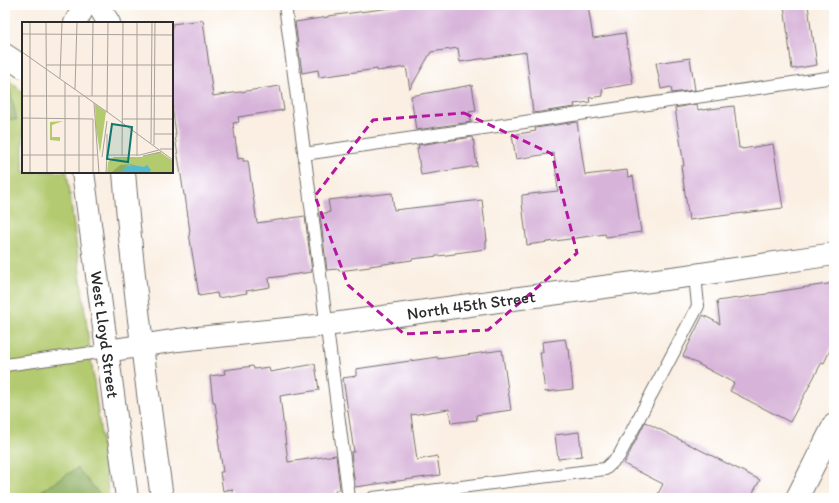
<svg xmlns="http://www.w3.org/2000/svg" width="839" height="503" viewBox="0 0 839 503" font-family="Itim,sans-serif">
<rect width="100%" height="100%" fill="#fff"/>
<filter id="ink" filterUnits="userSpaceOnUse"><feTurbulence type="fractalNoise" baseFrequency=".025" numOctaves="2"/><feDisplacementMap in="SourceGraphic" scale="8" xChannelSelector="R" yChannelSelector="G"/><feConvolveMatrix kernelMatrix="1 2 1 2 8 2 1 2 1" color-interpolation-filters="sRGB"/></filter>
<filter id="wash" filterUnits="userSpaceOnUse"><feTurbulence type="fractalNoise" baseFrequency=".012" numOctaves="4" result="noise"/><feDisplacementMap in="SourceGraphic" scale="16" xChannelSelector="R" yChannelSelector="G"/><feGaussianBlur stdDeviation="0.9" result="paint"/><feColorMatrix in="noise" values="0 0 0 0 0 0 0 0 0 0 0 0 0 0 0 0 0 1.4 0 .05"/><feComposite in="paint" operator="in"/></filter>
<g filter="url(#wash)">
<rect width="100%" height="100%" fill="#faefe2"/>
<path fill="#b3ca6f" stroke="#6f7a4d" d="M5,77L23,92V172H67L109,498H5Z"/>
<path fill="#8eae62" stroke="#5c6c46" d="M5,70L17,120L5,119Z
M77,468L103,498H35V495Z"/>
<g id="blocks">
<path fill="#d7b3d9" d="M414,5H588L593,38L625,33L633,84L602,89L603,96L589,98L590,102L574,104L575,107L533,113L526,52L460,62L458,48L431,52L410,89L406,67L377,71V69L319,77L318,70L302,73L295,22L328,17V16Z
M784,5H808L812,37H813L817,65L792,69Z
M203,20L213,96L280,86L284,110L238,117L239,122L233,123L238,159L243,158V161H248L257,223L305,216L312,272L269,278L270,287L246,291L247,293L218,298L217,293L199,296L189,233L190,232L185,195H184L176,143L175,134H176L172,106V24Z
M690,58L695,90L672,93L671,87L661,89L656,63Z
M472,85L476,111L469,112L471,122L416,130L411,96Z
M697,104L698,110L702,109V110L734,106L739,148H742V149L773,144L783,208L689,220L681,166H684L675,108Z
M577,122L585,175L627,170L628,177L633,176L641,232L606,237L605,234L527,245L522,203V195L558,191L554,153L516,159L512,135L536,131L535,128Z
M473,137L477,166L421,175L417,148H419L418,145Z
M392,193L394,210L482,200L487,241H486V249L455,253V254L412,259V260L370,266V267L339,271L338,269L327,270L320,214L330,212L328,200Z
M834,283V342L824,363L822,362L790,422L730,391L734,383L683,356L703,315L720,324L717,301L767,294L768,293Z
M565,339L567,348H569L573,389L545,392L540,352H543L542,342Z
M502,350L511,410L476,415L477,420L451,423L449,409L411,415L417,460L437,456L440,475L355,487L351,452H354L343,378L356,376V369L437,357L438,359Z
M315,364L319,390L280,396L288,462L336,455L340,490H335L336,498H233L232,489L223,491L220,472H223L218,439H220L215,402H213L210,376L225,374L224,370L253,366L254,369L269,367L270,372Z
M645,422L760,480L750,498H656L663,484L624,464Z
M579,432L582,456L558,459L555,435Z"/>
</g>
</g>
<g filter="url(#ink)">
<use href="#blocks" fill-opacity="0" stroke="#73706b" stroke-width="1"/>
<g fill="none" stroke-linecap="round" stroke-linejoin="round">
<g stroke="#73706b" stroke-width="14">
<path id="lane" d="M285,5L349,498
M304,154L834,77
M5,365L107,351
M373,498L605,469L619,456L643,410L698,306L695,275"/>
</g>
<g stroke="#73706b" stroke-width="24">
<g id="street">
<path id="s1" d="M107,351L178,340L326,325L505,300L695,275L834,254"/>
</g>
</g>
<g stroke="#73706b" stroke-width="24">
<g id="secondary">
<path d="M98,5L109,23"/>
<path d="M75,23L85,5"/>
<path id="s2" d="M83,172L127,498"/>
<path d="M124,172C133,281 147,390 162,498"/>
<path d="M797,498L834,425"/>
</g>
</g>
<g stroke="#73706b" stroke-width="24">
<path id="highway" d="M5,55L23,67"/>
</g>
<use href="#lane" stroke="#fff" stroke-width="12"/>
<use href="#street" stroke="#fff" stroke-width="22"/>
<use href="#secondary" stroke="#fff" stroke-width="22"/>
<use href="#highway" stroke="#fff" stroke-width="22"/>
</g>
</g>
<path fill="none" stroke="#b5179e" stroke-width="3" stroke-dasharray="8 5" stroke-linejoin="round" d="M464,113L552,154L577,253L488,330L404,334L348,285L315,196L373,120Z"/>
<g text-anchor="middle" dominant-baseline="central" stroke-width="4" stroke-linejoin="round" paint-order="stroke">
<g font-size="17" fill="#2b2b2b" stroke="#fff">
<text stroke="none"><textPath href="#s1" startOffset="367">North 45th Street</textPath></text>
<text stroke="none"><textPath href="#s2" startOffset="164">West Lloyd Street</textPath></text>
</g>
</g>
<g transform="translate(22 22)">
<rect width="151" height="151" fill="#faefe2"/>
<path d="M73,82L84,90L78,131L74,106ZM41,99L30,103V115H38V119L28,118V100ZM138,130L151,139V151H85L86,140L92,135H119Z" fill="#b3ca6f"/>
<path d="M112,142L105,144L101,151H89L98,143Z" fill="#8eae62"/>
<path d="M111,143L122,145L125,143L129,148L127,151H101L103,145Z" fill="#53bad1"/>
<path fill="none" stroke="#a7a199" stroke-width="1" d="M24,0L25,151M0,12L151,13M0,30L85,90M24,43H151M38,56L40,0M43,60V151M53,67L55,0M0,74H151M57,74V151M70,74L71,0M72,81L77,151M84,89L151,138M85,90L86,0M0,96L71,97M71,97V151M100,97H151M132,112H151M129,121L130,0M132,123L133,0M138,127H151M0,133H75M84,133H118L137,128M85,133V112M100,134L101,0M115,134V0M121,134L139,130M80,135L85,99M8,151V0M84,151L85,133"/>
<path fill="#0f766e" fill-opacity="0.15" stroke="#0f766e" stroke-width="2" d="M90,102L110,105L106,140L85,137Z"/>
<rect width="151" height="151" fill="none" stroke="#2b2b2b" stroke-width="2"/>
</g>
<rect width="839" height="503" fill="none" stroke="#fff" stroke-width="20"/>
</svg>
